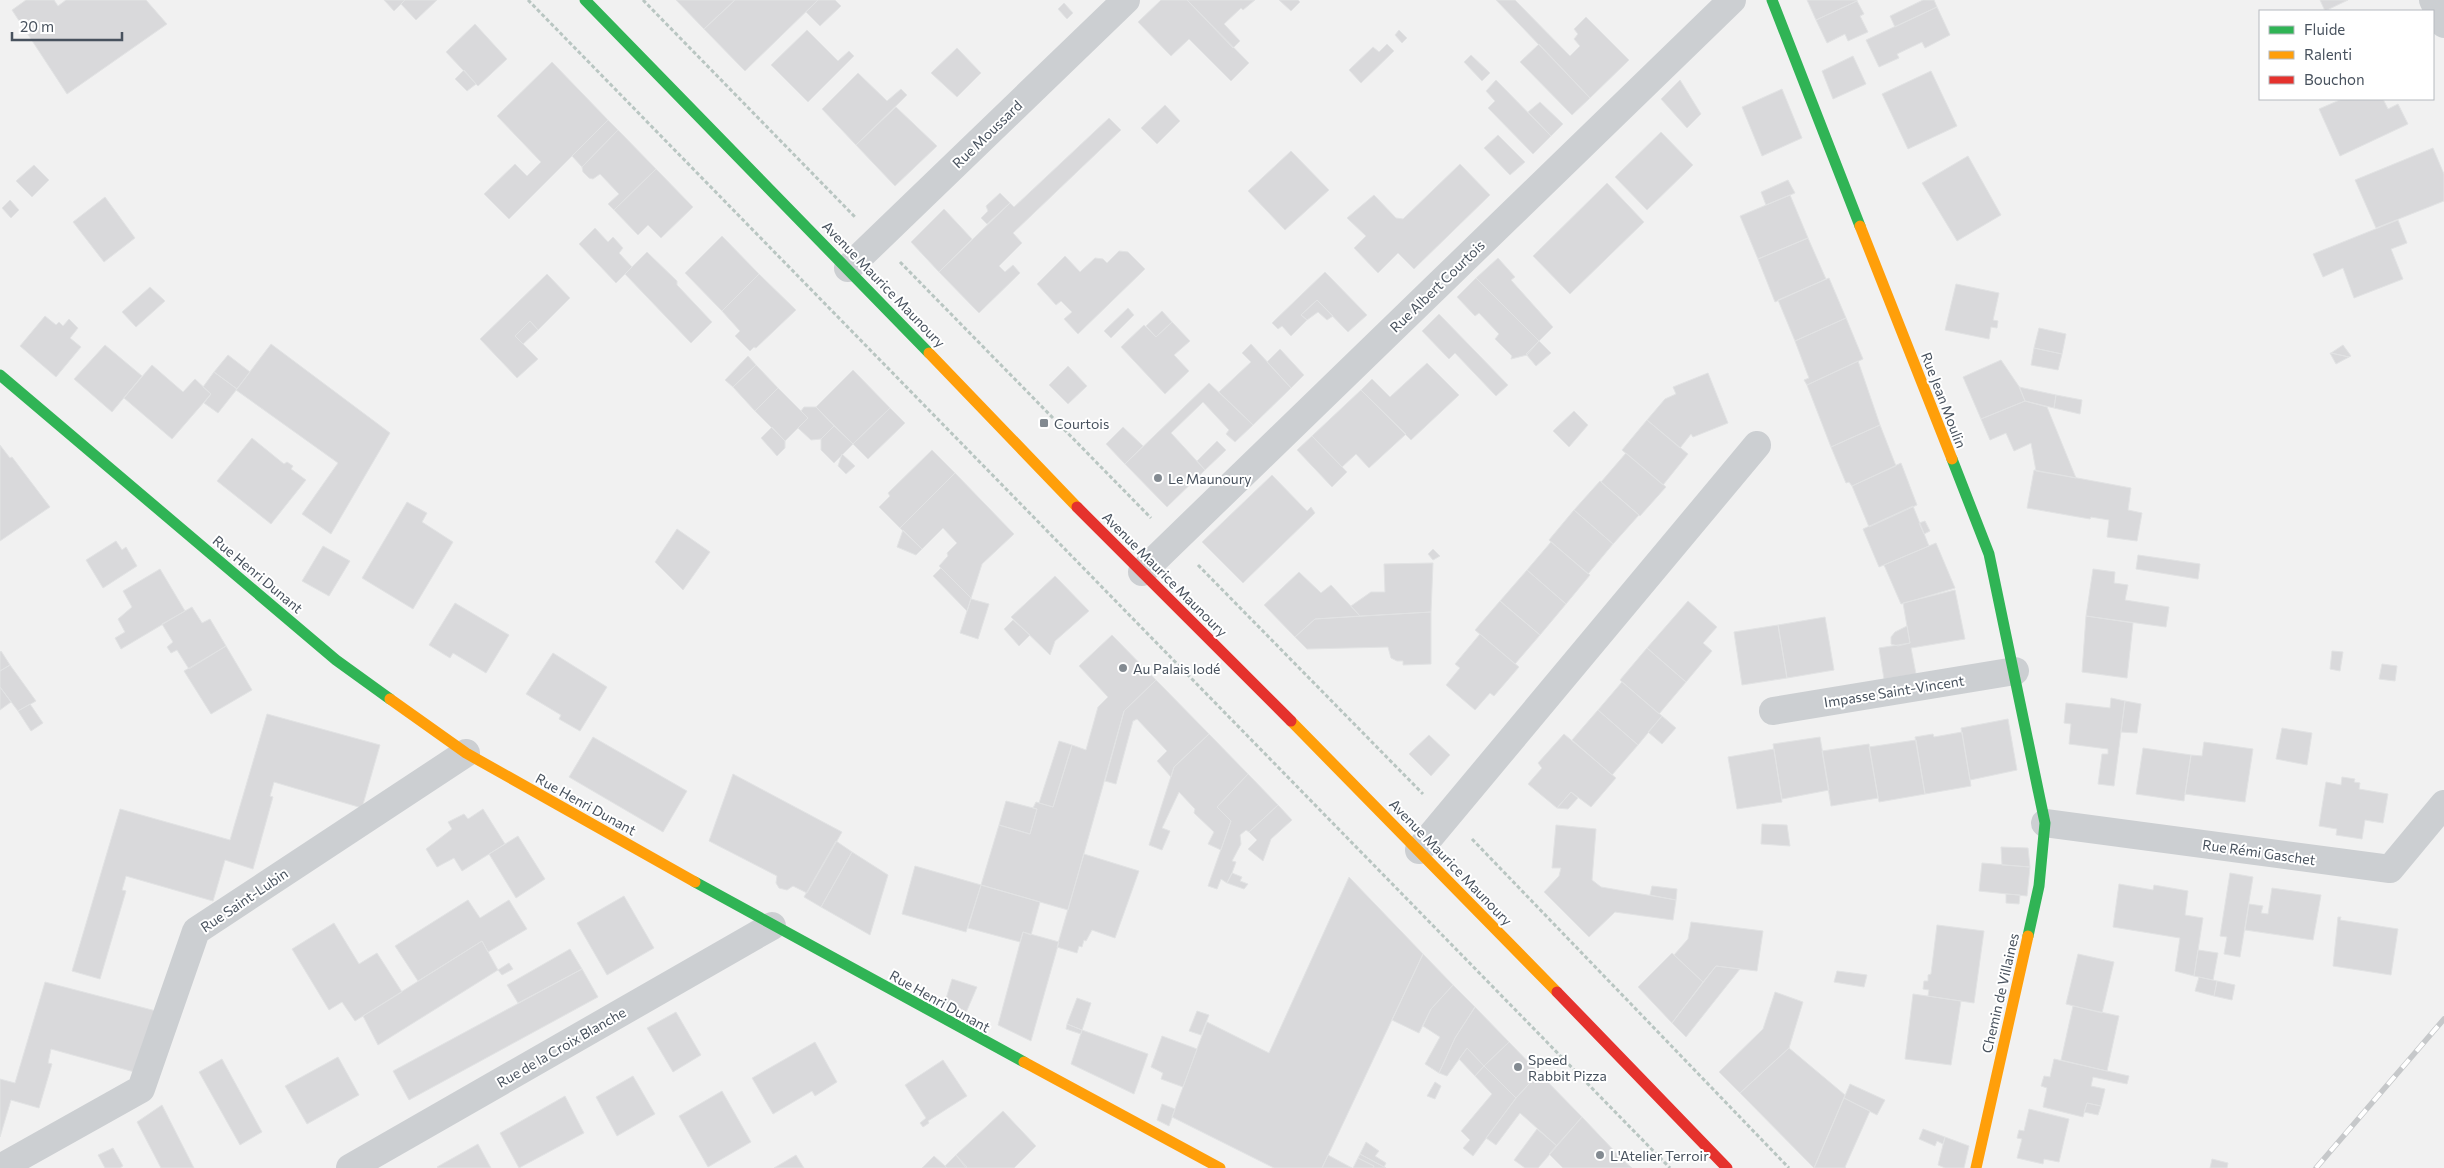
<svg xmlns="http://www.w3.org/2000/svg" width="2444" height="1168" viewBox="0 0 2444 1168" font-family="Commissioner,sans-serif">
<rect width="100%" height="100%" fill="#f1f1f1"/>
<path fill="#d9d9db" stroke="#e2e3e4" d="M26,0H54L58,6L66,0H146L167,24L67,94L12,10Z
M384,0H405L394,11Z
M405,0H437L416,20L401,4Z
M676,0H735L704,29Z
M735,0H818L745,71L704,29Z
M818,0H835L841,6L820,26L806,12Z
M1161,0H1187L1249,63L1231,81L1189,39L1171,56L1138,22Z
M1187,0H1255L1243,10L1241,8L1224,24L1240,41L1233,48Z
M1279,0H1298L1300,2L1291,11Z
M1496,0H1515L1570,56L1580,46L1574,39L1578,34L1574,29L1586,17L1629,60L1590,98Z
M1807,0H1857V1L1816,20Z
M1923,0H1934L1937,7L1895,27L1890,16Z
M2320,0H2348L2325,11Z
M1857,1L1864,14L1860,16L1868,32L1848,41L1845,34L1827,43L1816,20Z
M1064,3L1073,13L1067,19L1058,9Z
M1937,7L1950,35L1925,48L1922,42L1897,54L1899,58L1879,67L1866,40Z
M475,24L507,59L478,86L446,52Z
M807,30L838,61L849,51L854,56L808,102L771,65Z
M1399,30L1407,38L1402,43L1395,35Z
M1387,44L1394,51L1361,83L1349,70L1373,47L1379,52Z
M1539,44L1590,98L1572,115L1520,62Z
M957,48L981,73L957,97L931,73Z
M1471,55L1490,73L1482,81L1464,62Z
M1853,56L1866,84L1833,99L1822,71Z
M552,62L608,120L509,219L484,194L515,164L527,176L541,162L497,116Z
M464,70L476,84L467,91L455,79Z
M1931,71L1957,126L1908,149L1882,94Z
M858,73L887,101L901,89L907,95L856,145L822,109Z
M1496,80L1551,136L1533,154L1488,108L1495,101L1486,91Z
M1680,80L1701,114L1687,128L1661,99Z
M1782,89L1802,138L1762,156L1742,107Z
M2342,99H2383L2388,109L2398,104L2408,124L2340,156L2319,109Z
M1540,102L1563,124L1551,136L1528,112Z
M1165,105L1180,121L1157,144L1141,128Z
M896,107L937,146L895,186L856,145Z
M1109,118L1121,130L1013,233L1022,243L999,266L1005,272L1013,265L1020,273L979,313L939,272L1010,203L1014,207Z
M608,120L618,130L582,167L572,156Z
M618,130L656,169L614,210L608,204L619,194L600,174L593,179L589,178L583,172L582,167Z
M1661,132L1693,165L1647,210L1615,177Z
M1498,135L1525,162L1510,175L1484,148Z
M2433,148L2444,174V201L2376,228L2355,180Z
M1291,151L1329,190L1285,230L1248,191Z
M1968,156L2001,215L1957,241L1922,183Z
M1460,164L1490,195L1414,269L1398,253L1378,273L1354,248L1366,236L1347,218L1374,195L1396,218L1403,219Z
M34,165L49,180L32,197L16,181Z
M656,169L693,207L661,238L648,225L638,235L614,210Z
M1788,180L1795,193L1766,205L1761,192Z
M1607,183L1644,222L1570,294L1533,256Z
M1000,193L1010,203L987,224L981,218L988,211L986,206Z
M1790,195L1808,238L1758,259L1740,216Z
M105,197L135,238L104,262L73,222Z
M10,200L19,210L11,218L2,208Z
M944,209L972,239L939,272L911,242Z
M2398,220L2407,243L2391,249L2403,279L2354,298L2343,268L2323,277L2313,254Z
M595,228L608,242L613,237L623,248L619,253L632,267L616,283L579,244Z
M722,236L759,274L722,311L685,273Z
M1808,238L1826,279L1775,302L1758,259Z
M1119,251L1128,252L1145,269L1078,334L1064,319L1072,312L1061,301L1056,305L1037,284L1065,256L1080,272L1095,258L1103,259L1107,263Z
M647,252L677,281V285L712,322L691,343L625,274Z
M1498,258L1515,277L1511,280L1553,327L1539,341L1476,278Z
M1325,272L1367,315L1348,332L1317,300L1301,315L1307,320L1291,336L1282,326L1278,329L1272,323Z
M547,274L570,298L538,330L530,321L515,336L538,359L517,378L480,339Z
M759,274L796,310L756,348L754,347L750,351L735,336L740,331L722,311Z
M1476,278L1539,341L1527,355L1511,359L1512,356L1495,339L1499,334L1479,313L1475,316L1457,297Z
M1829,278L1846,318L1795,341L1778,300Z
M1956,284L1999,293L1993,320L1998,321L1997,328L1991,327L1989,339L1945,330Z
M150,287L165,301L136,327L122,312Z
M1317,300L1333,316L1327,320L1318,312L1307,320L1301,315Z
M1128,308L1134,315L1111,338L1104,331Z
M1162,311L1172,322L1156,337L1146,326Z
M1439,314L1508,385L1496,396L1455,353L1449,359L1422,331Z
M45,316L56,325L59,322L63,326L69,319L78,328L70,338L81,347L56,377L20,346Z
M1846,318L1863,359L1807,385L1804,380L1809,378L1795,341Z
M530,321L538,330L523,344L515,336Z
M1172,322L1190,341L1174,355L1189,371L1165,394L1121,347L1144,325L1156,337Z
M2039,328L2066,334L2062,354L2034,348Z
M1539,341L1551,353L1536,366L1526,354Z
M271,344L390,433L331,534L302,514L338,463L236,390Z
M1251,344L1291,388L1253,425L1219,392L1251,362L1242,353Z
M105,345L142,376L112,412L74,379Z
M2343,345L2351,356L2349,357L2331,353Z
M2034,348L2062,354L2058,370L2031,365Z
M1280,349L1304,375L1291,388L1267,362Z
M2330,353H2331L2349,357L2336,364Z
M228,355L250,372L237,389L214,372Z
M748,356L756,365L733,387L725,380Z
M2001,360L2020,388L2025,401L1981,419L1963,377Z
M1858,361L1880,425L1831,447L1807,385Z
M1427,363L1459,395L1411,440L1361,390L1372,379L1390,397Z
M152,365L183,392L195,379L211,394L172,439L124,398Z
M756,365L778,388L755,411L733,387Z
M1068,366L1087,386L1068,404L1049,385Z
M853,370L890,408L853,444L816,407Z
M214,372L237,389L218,413L204,403L211,394L203,387Z
M1708,373L1728,423L1693,437L1691,434L1680,448L1647,420L1665,399L1676,394L1673,387Z
M1209,383L1253,425L1235,442L1226,434L1229,430L1203,402L1171,433L1205,470L1167,507L1125,464Z
M2019,387L2056,395L2054,408L2025,401Z
M778,388L808,418L785,441L755,411Z
M1361,390L1406,434L1369,468L1356,454L1342,467L1312,436Z
M2056,395L2082,400L2080,414L2054,408Z
M2025,401L2047,407L2076,478L2036,471L2031,443L2014,451L2006,433L1990,440L1981,419Z
M804,407H816L834,426L821,439L811,440L798,428L808,418L801,411Z
M890,408L905,423L868,459L853,444Z
M1574,411L1588,425L1569,447L1553,431Z
M1647,420L1688,454L1663,485L1622,450Z
M1880,425L1896,466L1852,486L1849,482L1846,483L1831,447Z
M834,426L853,444L834,463L821,450V439Z
M772,427L785,441V448L777,456L761,438Z
M1123,427L1143,446L1125,464L1106,444Z
M1312,436L1347,472L1332,487L1297,450Z
M252,438L284,464L287,462L293,466L291,469L306,480L271,524L217,481Z
M1217,441L1226,450L1205,470L1197,461Z
M0,445L10,458L12,457L50,507L0,541Z
M932,450L955,473L900,528L879,507L890,496L888,493Z
M1626,453L1666,487L1640,516L1601,482Z
M842,454L855,466L846,474L838,466Z
M1901,463L1917,505L1869,527L1852,486Z
M2034,470L2131,488L2128,510L2142,513L2137,541L2107,537L2109,520L2091,517L2090,519L2027,508Z
M955,473L1014,534L982,564L971,598L939,566L948,556L947,553L957,543L943,528L922,549L900,528Z
M1272,475L1307,511L1311,507L1315,513L1243,583L1202,542Z
M1600,481L1639,515L1613,544L1574,510Z
M407,502L427,513L422,522L453,542L413,609L362,578Z
M1913,506L1929,546L1879,567L1863,529Z
M1574,510L1613,544L1588,574L1549,540Z
M1925,521L1930,531L1924,534L1919,523Z
M677,529L710,552L683,590L655,562Z
M903,530L922,549L916,555L897,547Z
M116,541L122,550L126,547L137,566L103,588L86,560Z
M1551,542L1590,575L1566,604L1527,570Z
M1936,543L1955,588L1901,604L1884,565Z
M323,546L350,561L329,596L302,581Z
M1433,549L1440,556L1433,560L1428,554Z
M2138,555L2200,564L2198,579L2136,569Z
M1433,563L1431,612L1360,616L1351,606L1371,592H1385L1384,564Z
M941,568L971,598L967,611L933,576Z
M160,569L185,611L121,649L115,638L125,632L118,619L132,607L123,591Z
M2093,569L2115,572L2114,583L2128,585L2125,600L2169,607L2166,627L2086,616Z
M1527,570L1566,604L1540,635L1500,601Z
M1299,572L1321,593L1331,585L1360,616L1315,619L1295,637L1264,605Z
M1055,576L1089,611L1055,641L1050,655L1011,617Z
M1955,590L1965,639L1911,648L1916,674L1884,679L1879,648L1910,643L1903,603Z
M971,599L989,604L978,639L960,633Z
M1500,601L1540,635L1515,664L1475,630Z
M1688,601L1717,627L1703,643L1712,651L1686,682L1647,648Z
M455,603L509,635L486,673L453,653L450,658L429,645Z
M192,607L202,623L210,619L226,646L189,669L177,650L171,653L167,647L173,642L162,624Z
M1431,612V664L1403,665V661H1397L1391,658L1388,647L1307,649L1295,637L1315,619Z
M2086,616L2133,623L2127,678L2082,672Z
M1825,617L1834,670L1787,678L1778,625Z
M1013,620L1030,635L1019,646L1004,629Z
M1778,625L1787,678L1742,685L1734,632Z
M1907,626L1910,643L1898,646L1891,644V637L1895,632Z
M1480,634L1519,667L1494,696L1490,693L1475,710L1446,685L1460,668L1455,664Z
M1112,635L1156,680L1124,711L1068,910L981,885L999,825L1030,834L1037,809L1033,808L1036,802L1053,807L1072,745L1086,750L1098,707L1108,697L1079,666Z
M226,646L252,690L211,714L184,671Z
M1647,648L1686,682L1659,714L1620,680Z
M1,651L10,665L0,671V652Z
M2332,651L2343,652L2340,671L2330,669Z
M553,653L607,687L580,731L559,719L561,715L526,694Z
M2382,664L2397,666L2395,681L2379,679Z
M10,665L36,701L18,711L0,687V671Z
M1156,680L1209,734L1174,767L1171,777L1157,761L1167,751L1137,719L1133,721L1116,784L1105,781L1124,711Z
M1622,682L1662,716L1638,745L1598,710Z
M0,687L11,702L0,710Z
M2111,698L2125,701L2114,786L2098,784L2102,754H2108V749L2069,744L2071,724L2064,723L2066,703L2110,708Z
M2125,701L2141,704L2137,733L2121,732Z
M30,704L43,723L31,731L18,711Z
M1598,710L1638,745L1612,775L1572,740Z
M267,714L380,745L362,808L274,782L270,796L273,797L253,869L225,860L213,901L126,876L122,890L126,891L100,979L72,971L120,809L230,840Z
M1662,716L1676,728L1662,744L1648,732Z
M2008,719L2017,770L1970,780L1961,728Z
M2282,728L2312,733L2307,765L2276,759Z
M1962,732L1971,786L1925,794L1915,737L1933,734L1934,737Z
M1209,734L1248,774L1217,807L1231,821L1221,850L1208,844L1214,832L1194,813L1195,809L1179,792L1162,828L1170,831L1162,850L1149,845L1174,767Z
M1564,734L1616,778L1591,807L1571,792L1557,808L1528,784L1542,768L1538,763Z
M1429,735L1450,755L1431,776L1409,754Z
M593,737L687,791L663,832L569,777Z
M1820,737L1829,790L1782,799L1773,744Z
M1916,740L1925,794L1879,802L1869,747Z
M1059,741L1072,745L1053,807L1039,803Z
M2204,742L2253,749L2245,802L2185,794L2191,755L2202,756Z
M1869,744L1878,798L1831,806L1822,751Z
M2143,748L2191,755L2184,801L2136,794Z
M1774,749L1782,802L1737,809L1728,757Z
M733,774L842,832L807,893L793,886L787,890L779,888L776,883L777,876L709,841Z
M1248,774L1278,805L1249,832L1246,830L1240,835L1241,844L1232,861L1236,862L1232,873L1227,883L1221,879L1217,889L1208,886L1231,821L1217,807Z
M2342,777L2355,779L2354,782L2360,783L2359,789L2388,794L2383,823L2365,820L2362,839L2336,835L2337,829L2319,826L2326,782L2341,785Z
M1571,792L1578,798L1568,809L1557,808Z
M1006,801L1037,809L1030,834L999,825Z
M1278,805L1292,820L1271,839L1263,861L1248,849L1257,840L1249,832Z
M483,809L505,844L462,871L454,858L437,867L426,849L452,829L448,822L464,814L468,819Z
M1762,824L1787,825L1790,846L1761,844Z
M1556,825L1596,829L1592,880L1601,887L1676,900L1673,920L1615,912L1589,937L1544,892L1559,876L1561,868H1552Z
M518,836L545,879L516,898L489,854Z
M836,841L852,852L821,907L804,897Z
M2001,847L2028,848L2030,867L2002,865Z
M852,852L888,875L870,935L821,907Z
M1084,854L1139,871L1115,938L1092,930L1086,941L1084,940L1082,947L1079,946L1077,953L1057,947Z
M1982,863L2030,867L2027,896L1979,891Z
M915,866L981,885L966,932L902,914Z
M1232,873L1242,877L1240,881L1248,884L1244,889L1227,883Z
M2230,873L2253,877L2240,957L2224,954L2227,937L2220,936Z
M1349,877L1423,954L1322,1168H1274L1172,1117L1207,1022L1269,1053Z
M2119,884L2153,890L2154,885L2188,891L2185,915L2203,918L2194,976L2175,971L2180,938L2113,927Z
M981,885L1040,902L1031,935L1023,932L1020,942L968,928Z
M1652,886L1677,889L1676,900L1650,895Z
M2272,888L2321,895L2313,940L2245,930L2249,904L2263,906L2261,913L2268,914Z
M2006,894L2020,895L2019,904L2006,903Z
M624,896L654,948L607,975L577,923Z
M468,900L480,918L509,900L527,929L488,952L482,941L418,981L395,946Z
M2338,917H2341L2340,920L2398,929L2391,975L2333,966Z
M1691,922L1763,931L1757,971L1716,966L1703,982L1674,955L1688,939Z
M334,923L359,964L377,953L402,992L355,1021L342,1002L329,1010L292,949Z
M1937,925L1984,931L1974,1003L1928,996L1929,990L1923,989L1924,981H1928V975L1931,974Z
M1023,932L1059,942L1031,1041L998,1025Z
M482,941L498,970L378,1045L363,1016Z
M570,949L582,969L518,1003L507,985Z
M2198,950L2218,953L2213,980L2194,976Z
M1672,953L1703,982L1672,1023L1638,987Z
M1423,954L1453,985L1431,1009L1419,1033L1392,1020Z
M2078,954L2114,962L2102,1013L2066,1004Z
M509,963L513,969L502,975L498,970Z
M1716,966L1740,969L1686,1037L1672,1023Z
M582,969L598,997L409,1100L393,1071Z
M1837,971L1867,975L1864,987L1834,982Z
M2199,977L2217,981L2214,996L2195,991Z
M952,979L977,987L965,1015L945,1002Z
M2217,981L2235,985L2232,1000L2214,996Z
M45,982L156,1011L138,1073L51,1049L48,1063L52,1064L39,1108L11,1100L0,1137V1079L15,1083Z
M1453,985L1475,1007L1455,1038L1439,1073L1425,1064L1440,1037L1423,1026L1431,1009Z
M1775,992L1803,1002L1789,1048L1740,1093L1719,1072L1763,1029Z
M1913,994L1961,1001L1951,1065L1905,1059Z
M1077,998L1091,1003L1082,1030L1067,1024Z
M2073,1006L2119,1016L2107,1071L2061,1060Z
M1475,1007L1509,1042L1484,1066L1467,1048L1447,1076L1439,1073L1455,1038Z
M1197,1011L1209,1015L1201,1035L1189,1031Z
M676,1012L701,1055L673,1072L647,1028Z
M1067,1024L1082,1030L1081,1034L1066,1029Z
M1082,1030L1148,1054L1134,1094L1071,1064Z
M1162,1036L1197,1049L1183,1087L1161,1079L1163,1073L1151,1067Z
M815,1042L837,1082L815,1096L812,1091L773,1114L752,1078Z
M1509,1042L1539,1073L1516,1098L1484,1066Z
M1467,1048L1484,1066L1475,1076L1459,1059Z
M1789,1048L1845,1095L1814,1168L1740,1093Z
M338,1057L359,1095L307,1124L285,1086Z
M222,1059L262,1132L240,1145L199,1072Z
M2054,1059L2129,1076L2127,1084L2093,1077L2091,1086L2105,1089L2101,1106L2087,1103L2083,1117L2043,1107L2047,1088L2041,1086L2044,1076L2050,1077Z
M943,1060L967,1096L928,1121L929,1123L923,1127L920,1123L926,1118L905,1085Z
M1484,1066L1516,1098L1473,1156L1463,1148L1470,1140L1461,1131L1492,1094L1475,1076Z
M1539,1073L1582,1117L1557,1146L1520,1113L1496,1145L1486,1138L1516,1098Z
M633,1076L655,1114L617,1136L596,1097Z
M1435,1082L1441,1086L1435,1099L1427,1096Z
M1850,1084L1885,1100L1877,1115L1844,1098Z
M722,1091L751,1142L708,1167L679,1116Z
M565,1096L584,1133L519,1168L500,1133Z
M1844,1098L1870,1111L1845,1167L1846,1168H1814Z
M2087,1103L2101,1106L2098,1115L2084,1112Z
M1162,1104L1175,1109L1169,1126L1157,1120Z
M162,1105L194,1168H161L137,1122Z
M2029,1109L2069,1119L2059,1162L2044,1159L2043,1164L2017,1158L2022,1139L2017,1138L2019,1130L2024,1131Z
M1003,1111L1036,1146L1014,1168H966L956,1155Z
M1582,1117L1621,1158L1632,1168H1563L1549,1154Z
M1537,1129L1557,1146L1538,1168H1525L1514,1160Z
M1923,1129L1945,1137L1943,1144L1937,1141L1935,1146L1919,1139Z
M1945,1137L1969,1146L1964,1168H1945L1938,1165Z
M1366,1142L1379,1151L1375,1156L1386,1163L1384,1167L1360,1154Z
M478,1144L491,1168H438L437,1167Z
M113,1148L123,1166L120,1168H105L98,1155Z
M1360,1154L1384,1167L1386,1168H1373L1374,1166L1358,1158Z
M796,1155L804,1168H774Z
M956,1155L967,1167L966,1168H947L945,1166Z
M1328,1155L1352,1168H1322Z
M934,1156L945,1166L947,1168H922Z
M1358,1158L1374,1166L1373,1168H1353Z
M2212,1159L2228,1163L2227,1168H2210Z"/>
<g fill="none" stroke-linecap="round" stroke-linejoin="round">
<path stroke="#b9c6c2" stroke-width="3" stroke-dasharray="4 2.5" stroke-linecap="butt" d="M528,0L1670,1168
M643,0L855,217
M900,262L1151,518
M1198,565L1423,794
M1472,839L1789,1168"/>
<path stroke="#cccfd2" stroke-width="28" d="M2433,0L2444,24
M848,268L1126,0
M1142,572L1732,0
M1773,711L2015,671
M2045,823L2390,869L2444,804
M1419,850L1757,445
M0,1168L141,1089L196,931L466,753
M350,1168L772,926"/>
<path stroke="#30b455" stroke-width="11" d="M585,0L929,353
M1772,0L1860,226
M0,375L336,660L390,699
M1952,459L1989,554L2045,823L2039,886L2028,936
M695,882L1024,1062"/>
<path stroke="#ff9f0a" stroke-width="11" d="M1860,226L1952,459
M929,353L1077,507
M390,699L466,753L695,882
M1291,721L1557,992
M1024,1062L1220,1168
M1976,1168L2028,936"/>
<path stroke="#e5322d" stroke-width="11" d="M1077,507L1291,721
M1557,992L1727,1168"/>
<g stroke="#c6c8ca" stroke-width="5.5">
<path id="rail" d="M2316,1168L2444,1019"/>
</g>
<use href="#rail" stroke="#fff" stroke-width="4" stroke-dasharray="11" stroke-linecap="butt"/>
</g>
<g fill="#838a91" stroke="#fff" stroke-width="2">
<rect x="1039" y="418" width="10" height="10" rx="2.5"/>
<circle cx="1158" cy="478" r="5"/>
<circle cx="1123" cy="668" r="5"/>
<circle cx="1518" cy="1067" r="5"/>
<circle cx="1600" cy="1155" r="5"/>
</g>
<g text-anchor="middle" dominant-baseline="central" stroke-width="4" stroke-linejoin="round" paint-order="stroke">
<g font-size="14" fill="#48525e" stroke="#fff">
<text transform="translate(987 134) rotate(-44)">Rue Moussard</text>
<text transform="translate(884 284) rotate(46)">Avenue Maurice Maunoury</text>
<text transform="translate(1437 286) rotate(-44)">Rue Albert Courtois</text>
<text transform="translate(1944 400) rotate(69)">Rue Jean Moulin</text>
<text transform="translate(258 574) rotate(40)">Rue Henri Dunant</text>
<text transform="translate(1165 574) rotate(45)">Avenue Maurice Maunoury</text>
<text transform="translate(1894 691) rotate(-9)">Impasse Saint-Vincent</text>
<text transform="translate(586 804) rotate(29)">Rue Henri Dunant</text>
<text transform="translate(2259 852) rotate(8)">Rue Rémi Gaschet</text>
<text transform="translate(1451 862) rotate(46)">Avenue Maurice Maunoury</text>
<text transform="translate(244 900) rotate(-34)">Rue Saint-Lubin</text>
<text transform="translate(2000 993) rotate(-77)">Chemin de Villaines</text>
<text transform="translate(940 1001) rotate(29)">Rue Henri Dunant</text>
<text transform="translate(561 1047) rotate(-30)">Rue de la Croix Blanche</text>
</g>
<g font-size="14" fill="#48525e" stroke="#fff" text-anchor="start">
<text x="1054" y="423">Courtois</text>
<text x="1168" y="478">Le Maunoury</text>
<text x="1133" y="668">Au Palais Iodé</text>
<text x="1528" y="1059">Speed<tspan x="1528" dy="16">Rabbit Pizza</tspan></text>
<text x="1610" y="1155">L'Atelier Terroir</text>
</g>
</g>
<rect x="2259" y="10" width="175" height="90" fill="#ffffff" stroke="#b6babf"/>
<rect x="2269" y="26" width="25" height="8" fill="#30b455" stroke="#b6babf"/>
<text x="2304" y="35" font-size="15" fill="#48525e">Fluide</text>
<rect x="2269" y="51" width="25" height="8" fill="#ff9f0a" stroke="#b6babf"/>
<text x="2304" y="60" font-size="15" fill="#48525e">Ralenti</text>
<rect x="2269" y="76" width="25" height="8" fill="#e5322d" stroke="#b6babf"/>
<text x="2304" y="85" font-size="15" fill="#48525e">Bouchon</text>
<path d="M12 32v8h110v-8" fill="none" stroke="#48525e" stroke-width="2.5"/>
<text x="20" y="32" font-size="15" fill="#48525e" stroke="#ffffff" stroke-width="4" paint-order="stroke">20 m</text>
</svg>
